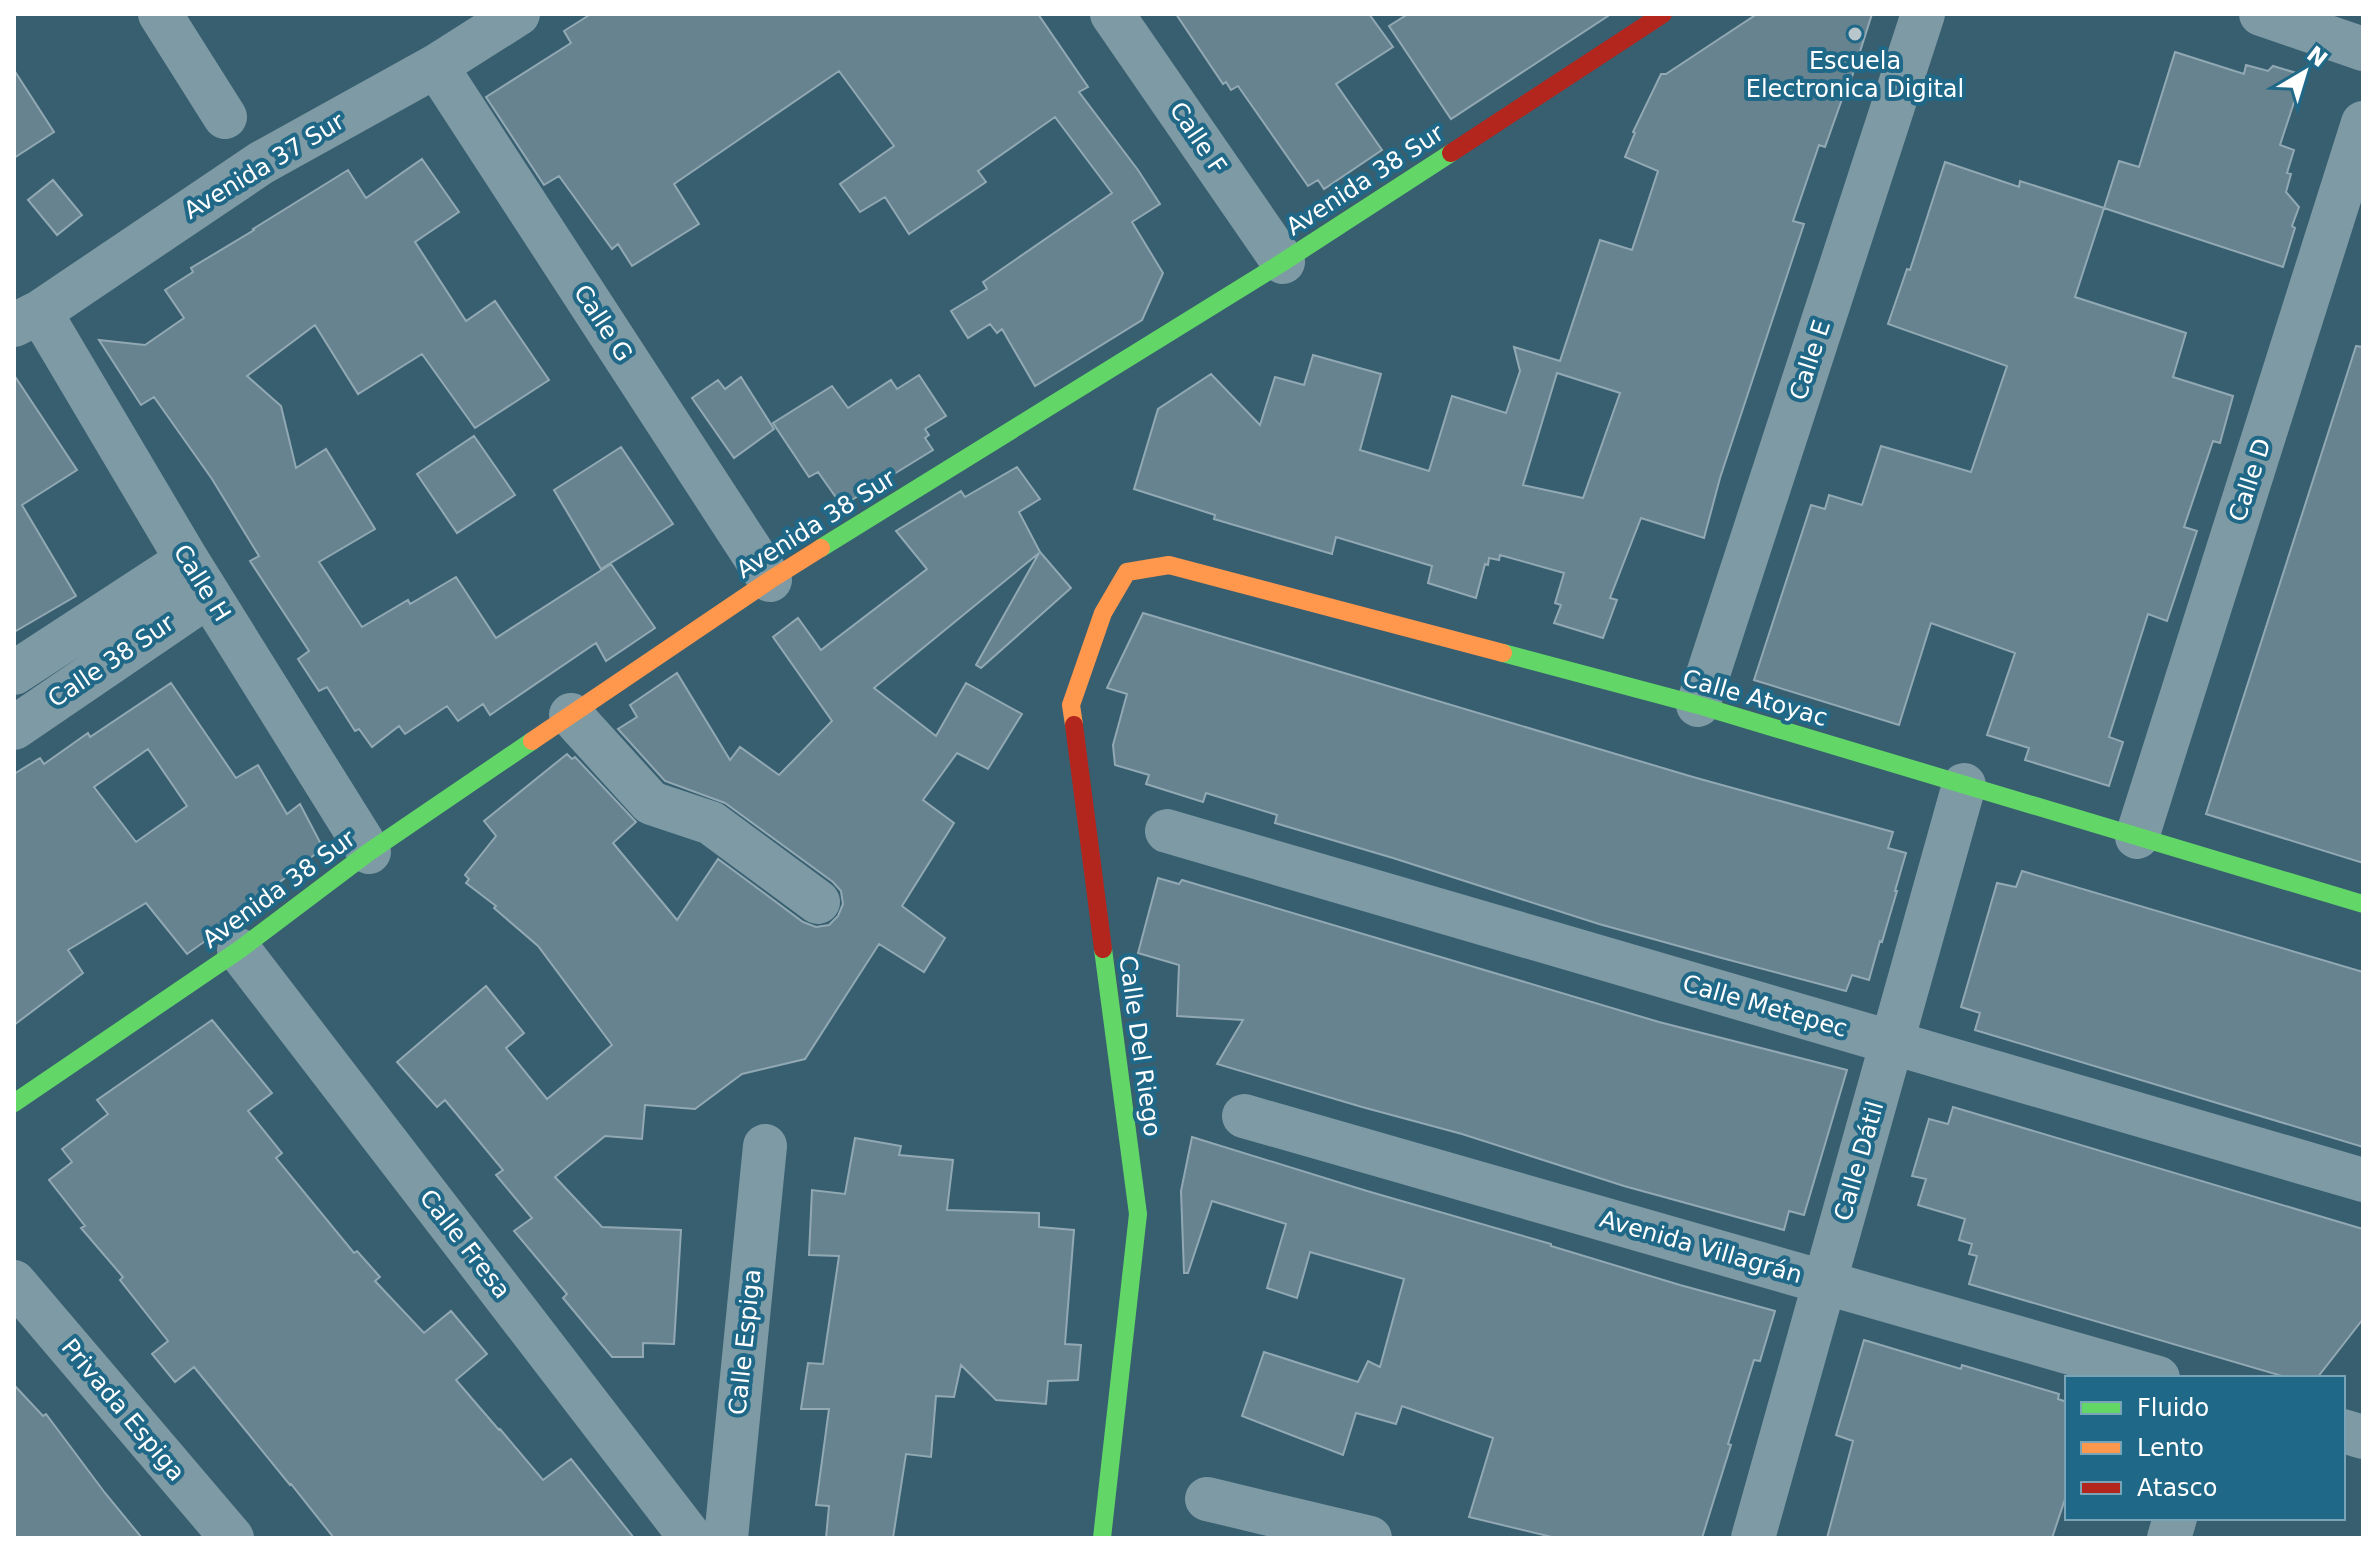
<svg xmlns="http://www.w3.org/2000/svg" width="2377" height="1552" viewBox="0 0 2377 1552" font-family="'DejaVu Sans',sans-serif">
<rect width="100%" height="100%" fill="#375f70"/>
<path fill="#66838f" stroke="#92a9b4" stroke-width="2" fill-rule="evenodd" d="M591,14H1038L1088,87L1079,92L1138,170L1160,204L1132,222L1163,273L1142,320L1035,386L1002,329L997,333L990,324L968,338L951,311L987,289L983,282L1112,193L1055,117L978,171L986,182L909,234L885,197L860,212L840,184L894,146L839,71L674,184L699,224L632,266L618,244L612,249L559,176L544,185L486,97L571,43L564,31Z
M1176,14H1369L1393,47L1336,84L1382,150L1324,189L1318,180L1308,186L1238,86L1231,90L1226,82L1223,84Z
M1408,14H1611L1451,119L1389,26Z
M1757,14H1872L1848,89L1846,88L1825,147L1819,145L1793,221L1804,224L1720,478L1704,538L1641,518L1610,598L1617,600L1603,638L1554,623L1561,605L1555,603L1564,573L1500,555L1499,560L1489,558L1488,565L1485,564L1476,598L1428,583L1432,566L1336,537L1332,554L1214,519L1215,515L1134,489L1158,409L1211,374L1260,425L1275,377L1304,385L1313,355L1381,374L1360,450L1429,471L1452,396L1506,413L1520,371L1514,347L1560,361L1600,240L1632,250L1658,171L1625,157L1635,133L1633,132L1661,74H1666ZM1557,373L1620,393L1583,498L1523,485Z
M2175,52L2244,74L2246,65L2268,71L2273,66L2303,75L2280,145L2294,150L2287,173L2291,174L2286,192L2299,207L2292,226L2295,228L2283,267L2104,208L2119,161L2139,167Z
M14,70L54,132L14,158Z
M422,159L459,212L415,242L466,321L495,301L549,380L475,428L422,354L358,394L315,325L247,376L281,406L296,468L326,449L375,529L319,562L362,627L408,600L410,604L456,577L496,638L611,564L655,628L606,661L596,643L490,715L483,704L458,721L447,706L405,734L399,726L372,747L359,729L355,731L327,687L319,691L298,659L309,651L250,561L259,556L212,479L154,397L141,405L99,340L145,345L184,318L165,290L193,272L191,268L254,230L253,229L348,170L366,198Z
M1945,162L2019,187L2020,181L2104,208L2075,297L2186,333L2173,377L2233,396L2220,443L2213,441L2184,527L2197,531L2167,621L2148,614L2109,737L2123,742L2109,786L2025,760L2029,748L1987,735L2015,653L1931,623L1899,725L1754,680L1811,505L1825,509L1829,495L1862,505L1881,446L1971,472L2007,366L1888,324L1907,269L1910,270Z
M53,180L82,215L57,235L28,200Z
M2356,346L2363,347V863L2206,814Z
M14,375L77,470L22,505L76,596L14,632Z
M919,375L946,416L925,429L929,435L925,438L933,450L842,506L818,472L809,477L773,423L832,386L848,408L891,380L897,389Z
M741,377L774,429L734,458L692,398L718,380L725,389Z
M474,436L515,495L457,533L417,474Z
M621,447L673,524L601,569L554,490Z
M1017,467L1040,499L1019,512L1040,552L1071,588L981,668L976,665L1039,553L874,688L936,736L966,683L1022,714L988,769L957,753L923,800L954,823L902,906L945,938L924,972L879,944L805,1059L742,1074L695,1109L645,1105L642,1139L605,1136L555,1177L602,1227L681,1230L674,1344L643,1343V1357H612L563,1298L567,1294L514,1231L532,1218L496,1175L503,1170L445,1100L437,1107L397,1062L486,986L524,1033L506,1048L547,1099L612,1045L538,946L494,908L496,906L466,883L469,879L465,875L496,836L484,821L567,754L572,759L575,757L636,822L613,843L677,920L718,859L803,922L816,927L829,925L838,916L843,904L841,891L833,882L725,803L665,781L618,729L637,717L630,705L677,673L730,760L740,747L779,775L832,721L773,637L798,618L821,650L927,569L896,531L961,491L965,497Z
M1143,613L1693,777L1893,832L1888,848L1906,853L1895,891H1897L1889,918L1882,942L1880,941L1869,980L1852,975L1846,991L1718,957L1599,924L1393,858L1275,823L1277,815L1206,793L1203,802L1146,784L1149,775L1115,765L1113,745L1127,694L1107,688Z
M171,683L236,778L258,765L287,814L300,804L323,848L280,882L283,886L187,954L146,903L68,950L83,973L14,1025V774L40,758L44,764L88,733L90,737ZM148,749L187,806L136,842L94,787Z
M2022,871L2363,972V1147L1975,1030L1980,1013L1961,1007L1997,883L2016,887Z
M1158,878L1179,884L1182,880L1659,1022L1847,1070L1804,1215L1789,1211L1784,1230L1624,1186L1462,1134L1362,1107L1217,1064L1243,1020L1177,1016L1179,965L1138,953Z
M212,1020L272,1093L248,1111L282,1153L276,1158L354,1253L357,1251L380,1277L375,1281L424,1333L451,1311L487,1354L456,1380L499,1430L500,1429L543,1480L571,1459L634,1538H334L291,1484L290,1485L194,1367L175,1382L152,1354L168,1341L120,1280L123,1277L81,1228L85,1226L49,1180L72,1162L62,1149L108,1114L97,1100Z
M1953,1107L2363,1229V1319L2317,1378H2289L1969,1284L1977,1256L1969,1254L1972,1244L1959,1240L1965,1219L1918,1205L1926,1179L1912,1176L1929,1119L1948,1124Z
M1192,1137L1367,1191L1551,1244V1246L1680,1285L1775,1311L1760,1361L1754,1360L1728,1444L1731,1445L1702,1538H1556L1469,1517L1493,1438L1402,1406L1396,1424L1356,1413L1343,1455L1242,1416L1264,1352L1358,1382L1368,1361L1380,1367L1404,1279L1310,1252L1297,1298L1267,1288L1286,1224L1212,1201L1188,1273H1184L1181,1191Z
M855,1138L901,1146L899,1155L953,1160L947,1210L1039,1213V1227L1074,1230L1065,1344L1081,1345L1078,1380L1048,1381L1046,1404L996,1400L961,1365L954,1397L936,1396L931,1457L906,1454L893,1538H826L829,1506L816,1505L829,1409H801L808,1363L823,1364L839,1256L809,1255L812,1190L845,1194Z
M1864,1340L1961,1369L1962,1365L2059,1394L2058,1399L2067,1402V1493L2052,1538H1827L1853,1441L1836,1435Z
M14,1385L43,1416L46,1414L105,1493L142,1538H14Z"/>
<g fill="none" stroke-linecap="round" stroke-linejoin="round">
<path stroke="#7e9aa5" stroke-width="44" d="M160,14L225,117
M1112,14L1283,262
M2261,14L2363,49
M436,66L770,580
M40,312L187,560L369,852
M14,325L40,312L261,163L436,66L518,14
M14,673L187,560
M1698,705L1923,14
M571,715L651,803L711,823L818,902
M14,728L209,595
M1167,831L2363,1180
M2137,837L2363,123
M239,950L691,1538
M1244,1116L2158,1378
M14,1282L232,1538
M2343,1431L2363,1437
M1207,1499L1370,1538
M726,1538L765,1146
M1753,1538L1964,785
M2169,1538L2175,1518"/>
<path stroke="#63d668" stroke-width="18" d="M821,548L1283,262L1451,153
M1503,653L1698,705L2363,904
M14,1103L239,950L369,852L532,741
M1102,1538L1138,1214L1103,949"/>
<path stroke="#ff974d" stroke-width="18" d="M1074,725L1071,705L1103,613L1127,572L1169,565L1503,653
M532,741L770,580L821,548"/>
<path stroke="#b3261e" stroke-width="18" d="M1451,153L1663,14
M1074,725L1103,949"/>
</g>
<circle fill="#b9c7cd" stroke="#206887" stroke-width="3" cx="1855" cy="34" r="8"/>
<g text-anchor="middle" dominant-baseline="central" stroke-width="8" stroke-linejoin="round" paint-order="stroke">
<g font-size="24" fill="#fff" stroke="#206887">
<text x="1855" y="61">Escuela<tspan x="1855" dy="28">Electronica Digital</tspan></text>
</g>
<g font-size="24" fill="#fff" stroke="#206887">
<text transform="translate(1198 138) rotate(56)">Calle F</text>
<text transform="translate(264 166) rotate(-31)">Avenida 37 Sur</text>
<text transform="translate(1365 180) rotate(-33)">Avenida 38 Sur</text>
<text transform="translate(603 323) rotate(57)">Calle G</text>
<text transform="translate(1810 360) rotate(-72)">Calle E</text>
<text transform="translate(2250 480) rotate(-72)">Calle D</text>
<text transform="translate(816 524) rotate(-32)">Avenida 38 Sur</text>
<text transform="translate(202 583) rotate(58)">Calle H</text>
<text transform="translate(111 661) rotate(-34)">Calle 38 Sur</text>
<text transform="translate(1755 698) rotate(16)">Calle Atoyac</text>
<text transform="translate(279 889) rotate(-36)">Avenida 38 Sur</text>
<text transform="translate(1765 1006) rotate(16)">Calle Metepec</text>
<text transform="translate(1140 1046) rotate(82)">Calle Del Riego</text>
<text transform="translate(1859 1161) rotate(-74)">Calle Dátil</text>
<text transform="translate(465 1244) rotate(52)">Calle Fresa</text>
<text transform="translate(1701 1247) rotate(16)">Avenida Villagrán</text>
<text transform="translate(745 1342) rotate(-84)">Calle Espiga</text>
<text transform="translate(123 1410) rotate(50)">Privada Espiga</text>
</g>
</g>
<rect width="2377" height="1552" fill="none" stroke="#ffffff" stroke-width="32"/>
<rect x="2065" y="1376" width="280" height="144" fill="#206887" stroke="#79a4b7" stroke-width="2"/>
<rect x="2081" y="1402" width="40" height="12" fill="#63d668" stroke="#79a4b7" stroke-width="2"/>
<text x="2137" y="1416" font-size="24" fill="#ffffff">Fluido</text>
<rect x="2081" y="1442" width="40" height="12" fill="#ff974d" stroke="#79a4b7" stroke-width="2"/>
<text x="2137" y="1456" font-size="24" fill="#ffffff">Lento</text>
<rect x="2081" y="1482" width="40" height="12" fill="#b3261e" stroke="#79a4b7" stroke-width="2"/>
<text x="2137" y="1496" font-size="24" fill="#ffffff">Atasco</text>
<g transform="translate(2305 72) rotate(38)" stroke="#206887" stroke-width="6" paint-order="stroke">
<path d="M0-6L14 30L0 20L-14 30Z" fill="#ffffff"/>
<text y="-12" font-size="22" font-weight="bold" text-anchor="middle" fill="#ffffff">N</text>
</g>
</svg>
